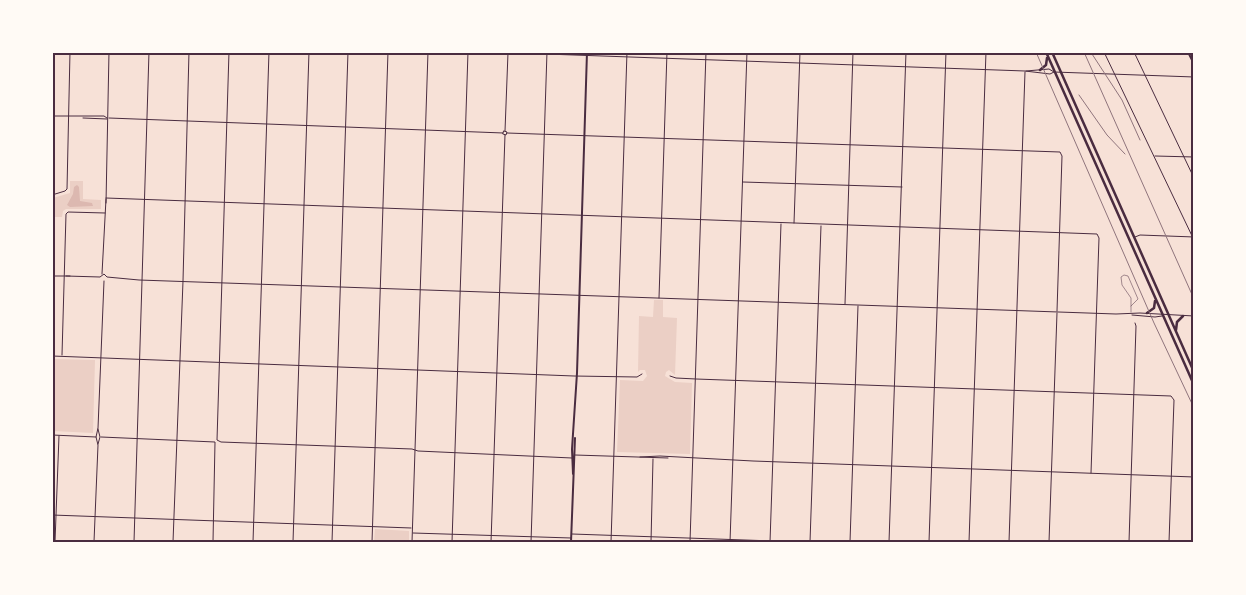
<svg xmlns="http://www.w3.org/2000/svg" width="1246" height="595" viewBox="0 0 1246 595" font-family="'DejaVu Sans',sans-serif">
<rect width="100%" height="100%" fill="#f7e1d7"/>
<path fill="#ebcfc5" d="M70,181H83V199L101,200V209H66L63,211L62,217H53V198L70,193Z
M654,300H663V317L677,318L675,375L669,370L666,372L665,376L675,382L692,383L690,454L617,452L620,380L643,381L647,376L645,370H640L638,372L639,316L653,317Z
M53,359L95,360L93,433L53,431Z
M375,529L409,531V542H374Z"/>
<path fill="#dcb8b0" d="M77,185L79,187L80,201L92,203L93,206L70,207L67,205L73,194L74,187Z"/>
<g fill="none" stroke-linecap="round" stroke-linejoin="round">
<path stroke="#4a2c40" stroke-width="0.5" d="M1131,312V298L1122,285L1121,277L1124,275L1128,276L1138,299L1131,306"/>
<path stroke="#4a2c40" stroke-width="1" d="M229,52L217,440L221,442L412,449L418,451L572,458
M1104,52L1194,240
M1134,52L1194,178
M109,118L503,133
M504,131L507,132L506,135L503,134Z
M505,131L508,53
M507,133L1060,152L1062,156L1057,311
M1155,156L1194,157
M743,182L902,187
M52,195L65,191L67,189L70,52
M106,198L1097,234L1099,238L1091,473
M794,223L800,52
M1135,237L1140,235L1194,237
M659,298L667,52
M845,304L853,52
M62,355L66,214L68,212L105,213
M52,356L574,376L637,377L642,374
M670,376L676,378L696,379L1171,396L1174,400L1169,542
M52,435L96,437
M101,437L215,442L213,542
M575,455L668,458
M640,457L660,456L753,461L1194,477
M52,515L411,528
M413,533L571,538
M572,534L802,542
M55,542L59,436
M134,542L149,52
M173,542L183,281L189,52
M253,542L269,52
M293,542L309,52
M332,542L348,52
M372,542L388,52
M452,542L468,52
M491,542L505,135
M531,542L547,52
M611,542L627,52
M651,542L653,459
M690,542L706,52
M730,542L747,52
M770,542L781,224
M810,542L821,226
M850,542L858,306
M889,542L906,52
M929,542L946,52
M969,542L986,52
M1009,542L1025,72
M1129,542L1136,326L1135,323"/>
<path stroke="#4a2c40" stroke-width="1" d="M489,52L1025,71L1050,74L1054,72L1194,77
M1026,71L1049,69L1054,72
M52,116H104L107,118
M83,118L107,119
M106,203L109,52
M102,274L106,199
M52,276H70
M66,276L100,277L104,274L107,277L139,280L1116,314L1140,313L1194,316
M1132,315L1155,317L1162,316
M98,444L100,437L98,429
M94,542L98,445L96,437L98,428L104,281
M412,542L428,52
M1049,542L1057,313"/>
<path stroke="#4a2c40" stroke-width="2" d="M1188,52L1194,64
M573,474L572,449L577,373L587,52
M571,542L575,438"/>
<path stroke="#4a2c40" stroke-width="2.5" d="M1046,52L1194,385
M1052,52L1194,372
M1040,70L1046,65L1047,58
M1147,313L1154,308L1155,301
M1176,330L1177,322L1183,316"/>
<path stroke="#8f747c" stroke-width="1" d="M1036,52L1154,323L1194,408"/>
<path stroke="#8f747c" stroke-width="1" d="M1084,52L1194,299
M1092,54L1122,100L1140,140
M1079,95L1107,135L1125,154"/>
</g>
<rect width="1246" height="595" fill="none" stroke="#fffaf5" stroke-width="108"/>
<rect x="54" y="54" width="1138" height="487" fill="none" stroke="#4a2c40" stroke-width="2"/>
</svg>
